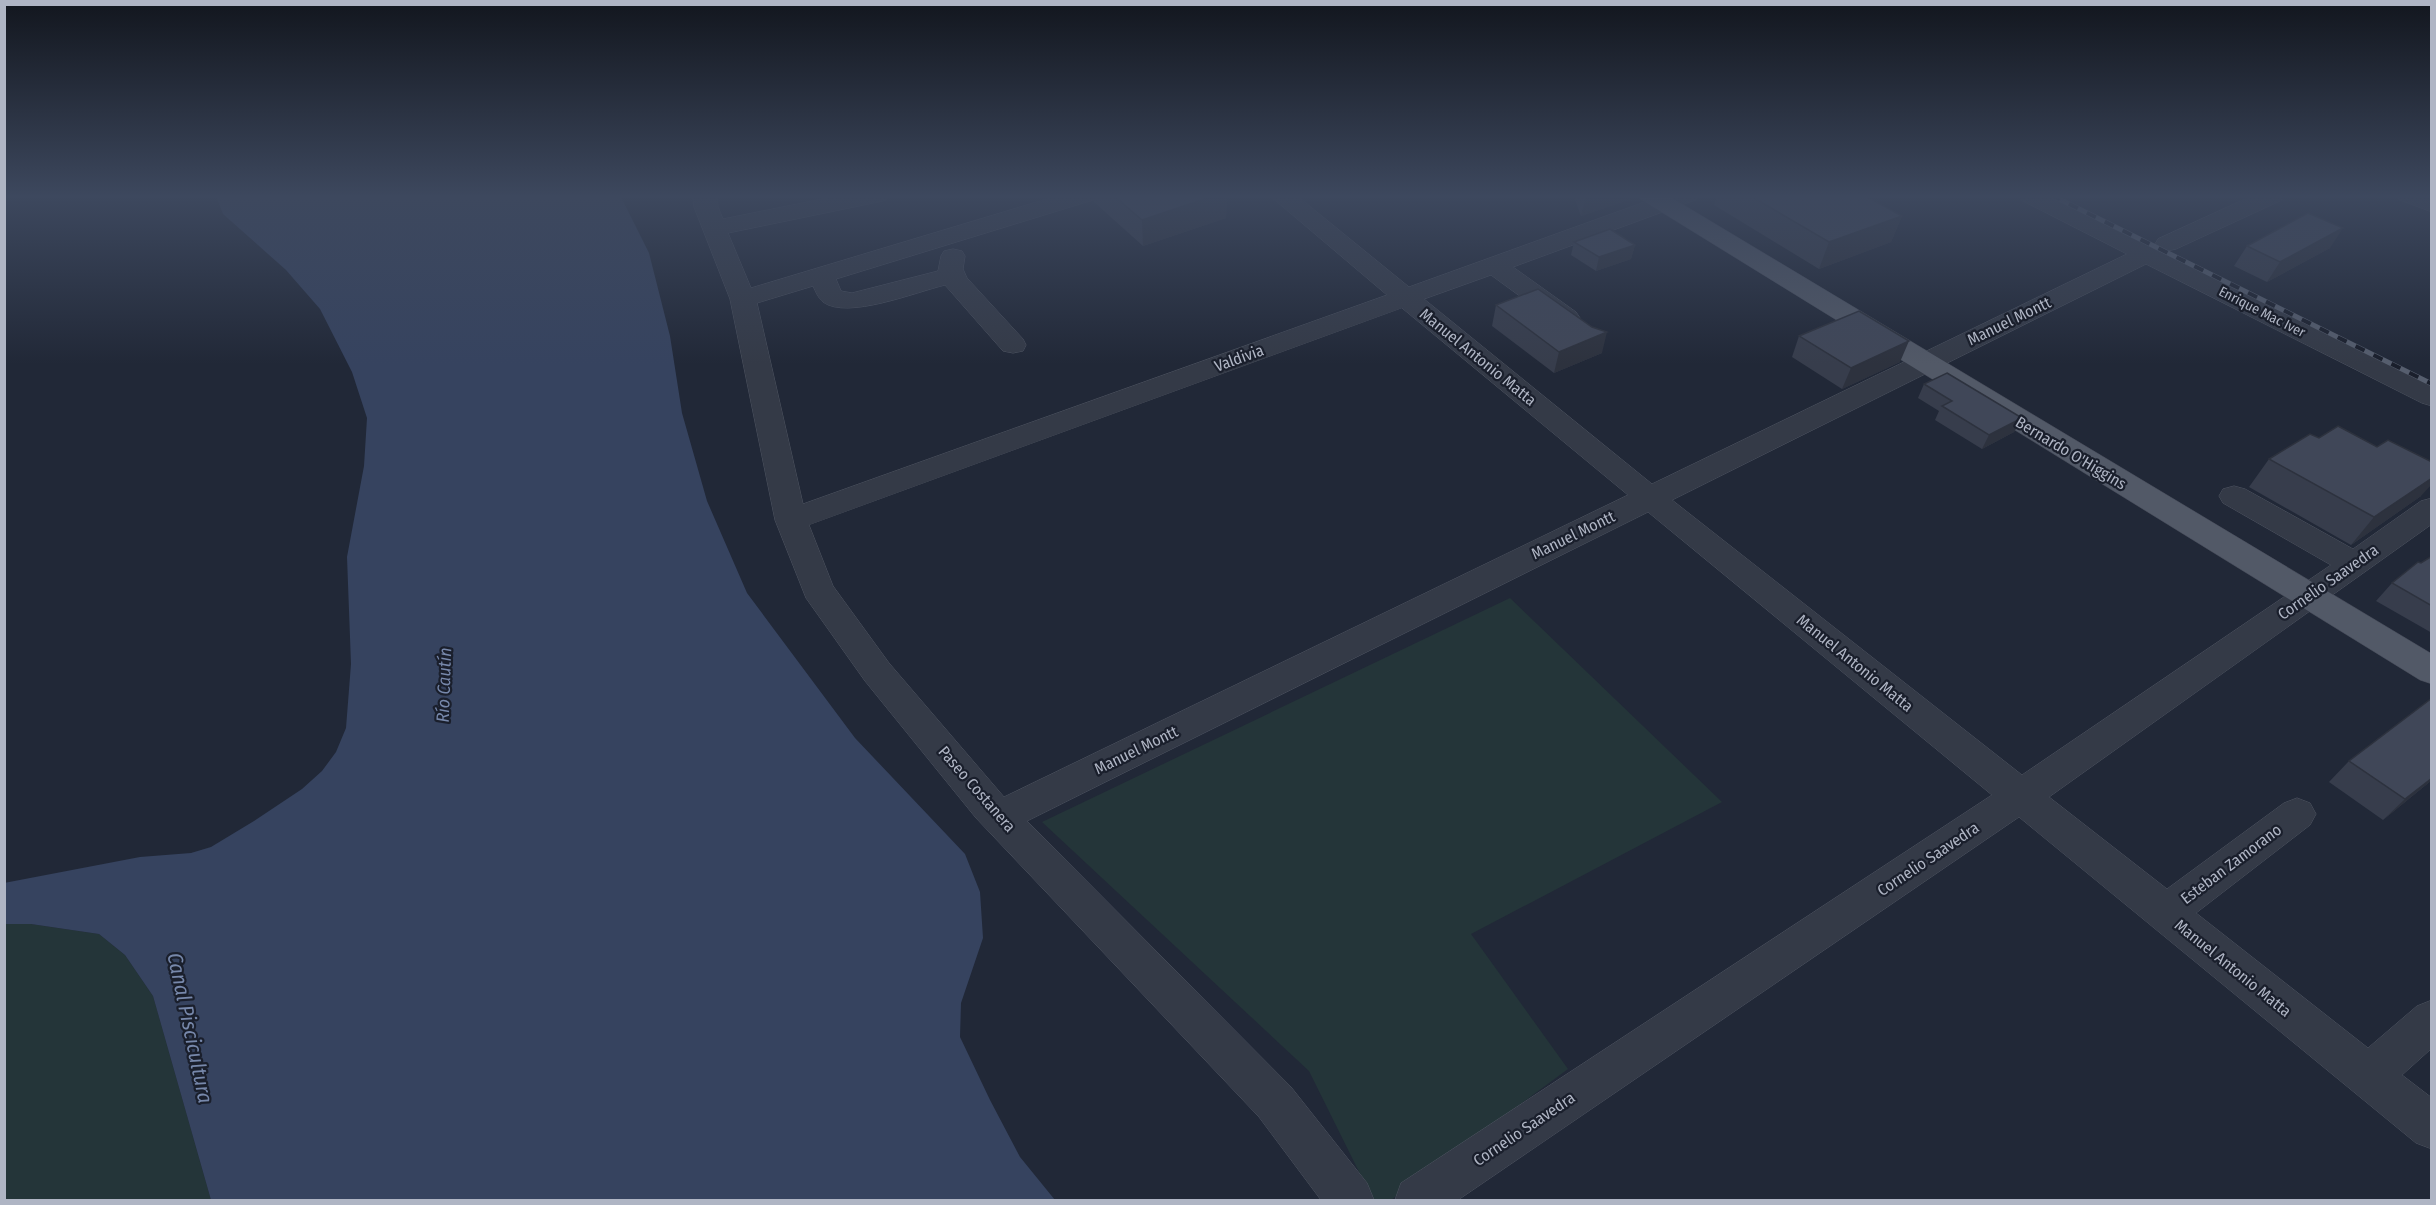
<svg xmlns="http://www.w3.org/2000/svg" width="2436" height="1205" viewBox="0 0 2436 1205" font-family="'Fira Sans Condensed',sans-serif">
<rect width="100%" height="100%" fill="#212837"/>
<path fill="#243539" d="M1510,598L1722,802L1471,934L1568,1069L1391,1200H1373L1309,1071L1042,822Z
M4,924H31L99,934L125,955L153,996L211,1200H5Z"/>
<path fill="#36435f" d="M216,195H620L649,253L670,336L682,413L707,501L747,593L855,738L965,854L980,892L983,938L961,1003L960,1037L990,1100L1020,1157L1055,1200H211L153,996L125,955L99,934L31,924H5L4,883L140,857L191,853L211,847L254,821L302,789L322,771L336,752L346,728L351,664L347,557L364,466L367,418L352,372L320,309L286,270L223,214Z"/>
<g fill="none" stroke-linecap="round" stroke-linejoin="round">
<g stroke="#4f5562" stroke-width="1">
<path id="minor" d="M693,195H717L718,207L723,219L842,195H890L886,200L878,202L728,233L751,288L1060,195H1097L1093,200L836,279L841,291L852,293L938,271L941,256L944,251L953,249L962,251L965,256L963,269L967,278L1023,339L1026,345L1023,351L1013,353L1003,351L945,285C916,292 847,320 823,302C818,298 816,292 813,286L757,303L803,504L1387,295L1269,195H1296L1409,287L1664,195H1699L1695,200L1513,267L1576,312L1580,318L1576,324L1567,326L1558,324L1491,275L1424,299L1652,484L2127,254L2021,200L2017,195H2048L2432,386V406L2422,403L2146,264L1672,500L2022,775L2331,565L2223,503L2219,496L2223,489L2234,486L2245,489L2353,549L2421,501L2432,498V524L2049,797L2167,889L2284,803L2297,798L2310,803L2316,814L2310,825L2196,913L2368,1048L2417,1006L2432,1000V1048L2402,1075L2432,1098V1149L2416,1143L2019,817L1458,1200H1395L1401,1183L1992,795L1648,512L1027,821L1291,1087L1367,1183L1374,1200H1321L1259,1117L976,818L865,681L806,598L775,520L730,299L694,207ZM1402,308L1628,495L1004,797L889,663L833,586L809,525Z
M2254,195H2286L2282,200L2176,249L2167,251L2158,249L2155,244L2158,239Z
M2396,195L2432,196V212L2400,200Z"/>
</g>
<g stroke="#3e4351" stroke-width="1">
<path id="major" d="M1638,195H1667L2432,654V684L2420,680L1642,200Z"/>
</g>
<use href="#minor" fill="#343a47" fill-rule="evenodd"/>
<use href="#major" fill="#525967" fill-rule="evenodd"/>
<g stroke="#565e6e" stroke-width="5">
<path id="rail" d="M2051,195L2432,384"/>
</g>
<use href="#rail" stroke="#1a1f2c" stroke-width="4" stroke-dasharray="10" stroke-linecap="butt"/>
</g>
<path fill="#373d4c" d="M1093,195H1227L1226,218L1143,246L1094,202Z
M1572,195H1637V197L1581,216L1575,200L1576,197Z
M1717,195H1864L1902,216L1891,242L1819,269L1714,205Z
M1574,242L1635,245L1631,259L1596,271L1571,255Z
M2247,246L2330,248L2267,282L2234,266Z
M1496,305L1602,353L1554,373L1492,326Z
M1799,336L1900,362L1842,389L1792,357Z
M1924,384L2022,418L2014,432L1982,449L1935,420L1939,411L1918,398Z
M2269,459L2421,496L2351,545L2249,487Z
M2432,556V633L2376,601L2392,583Z
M2349,761L2432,780L2383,820L2329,782Z"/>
<path fill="#2d323e" d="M1216,195H1227L1226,218L1143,246L1142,220Z
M1588,195H1637V197L1581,216L1586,196Z
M1902,216L1891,242L1819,269L1829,242Z
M2343,228L2330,248L2267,282L2280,262Z
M1635,245L1631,259L1596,271L1599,257Z
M1607,332L1602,353L1554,373L1559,352Z
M1909,341L1900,362L1842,389L1851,368Z
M2022,418L2014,432L1982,449L1989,435Z
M2432,478V484L2421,496L2351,545L2374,517Z
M2432,778V780L2383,820L2405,799Z"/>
<path fill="#404758" stroke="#2d323e" stroke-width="1.5" d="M1113,195H1216L1142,220Z
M1749,195H1864L1902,216L1829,242Z
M2308,213L2343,228L2280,262L2247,246Z
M1610,229L1635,245L1599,257L1574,242Z
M1538,289L1592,327L1607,332L1559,352L1496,305Z
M1859,311L1909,341L1851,368L1799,336Z
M1947,373L2022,418L1989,435L1942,406L1952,401L1924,384Z
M2338,426L2377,447L2388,440L2432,462V478L2374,517L2269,459L2310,434L2319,438Z
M2432,556V606L2392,583L2418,562L2421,563Z
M2432,698V778L2405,799L2349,761Z"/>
<linearGradient id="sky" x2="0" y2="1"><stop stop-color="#12161e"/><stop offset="0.54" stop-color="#3d485e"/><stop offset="1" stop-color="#3d485e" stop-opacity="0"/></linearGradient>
<rect width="2436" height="364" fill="url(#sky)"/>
<g text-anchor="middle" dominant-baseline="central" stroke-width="4.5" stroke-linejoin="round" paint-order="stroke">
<g font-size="14" fill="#afb5c4" stroke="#1a1f2c">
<text transform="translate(2262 312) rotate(27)">Enrique Mac Iver</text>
</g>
<g font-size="16" fill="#afb5c4" stroke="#1a1f2c">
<text transform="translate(2009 321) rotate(-26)">Manuel Montt</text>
<text transform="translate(1478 357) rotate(39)">Manuel Antonio Matta</text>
<text transform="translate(1239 358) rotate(-20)">Valdivia</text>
<text transform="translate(2071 453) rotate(31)">Bernardo O'Higgins</text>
<text transform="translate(1573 535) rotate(-26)">Manuel Montt</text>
<text transform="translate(2328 582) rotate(-35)">Cornelio Saavedra</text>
<text transform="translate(1855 663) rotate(39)">Manuel Antonio Matta</text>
<text transform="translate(1136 750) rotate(-26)">Manuel Montt</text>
<text transform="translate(977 789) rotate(49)">Paseo Costanera</text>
<text transform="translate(1928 859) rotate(-34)">Cornelio Saavedra</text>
<text transform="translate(2231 864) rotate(-37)">Esteban Zamorano</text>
<text transform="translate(2233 968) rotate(39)">Manuel Antonio Matta</text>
<text transform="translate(1524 1129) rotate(-34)">Cornelio Saavedra</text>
</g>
<g font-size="18" font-style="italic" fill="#7788ab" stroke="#1a1f2c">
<text transform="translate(444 685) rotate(-88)">Río Cautín</text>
</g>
<g font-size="21" font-style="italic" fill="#7788ab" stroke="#1a1f2c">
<text transform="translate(190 1028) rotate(78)">Canal Piscicultura</text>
</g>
</g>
<rect width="2436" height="1205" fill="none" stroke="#afb5c4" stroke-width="12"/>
</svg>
